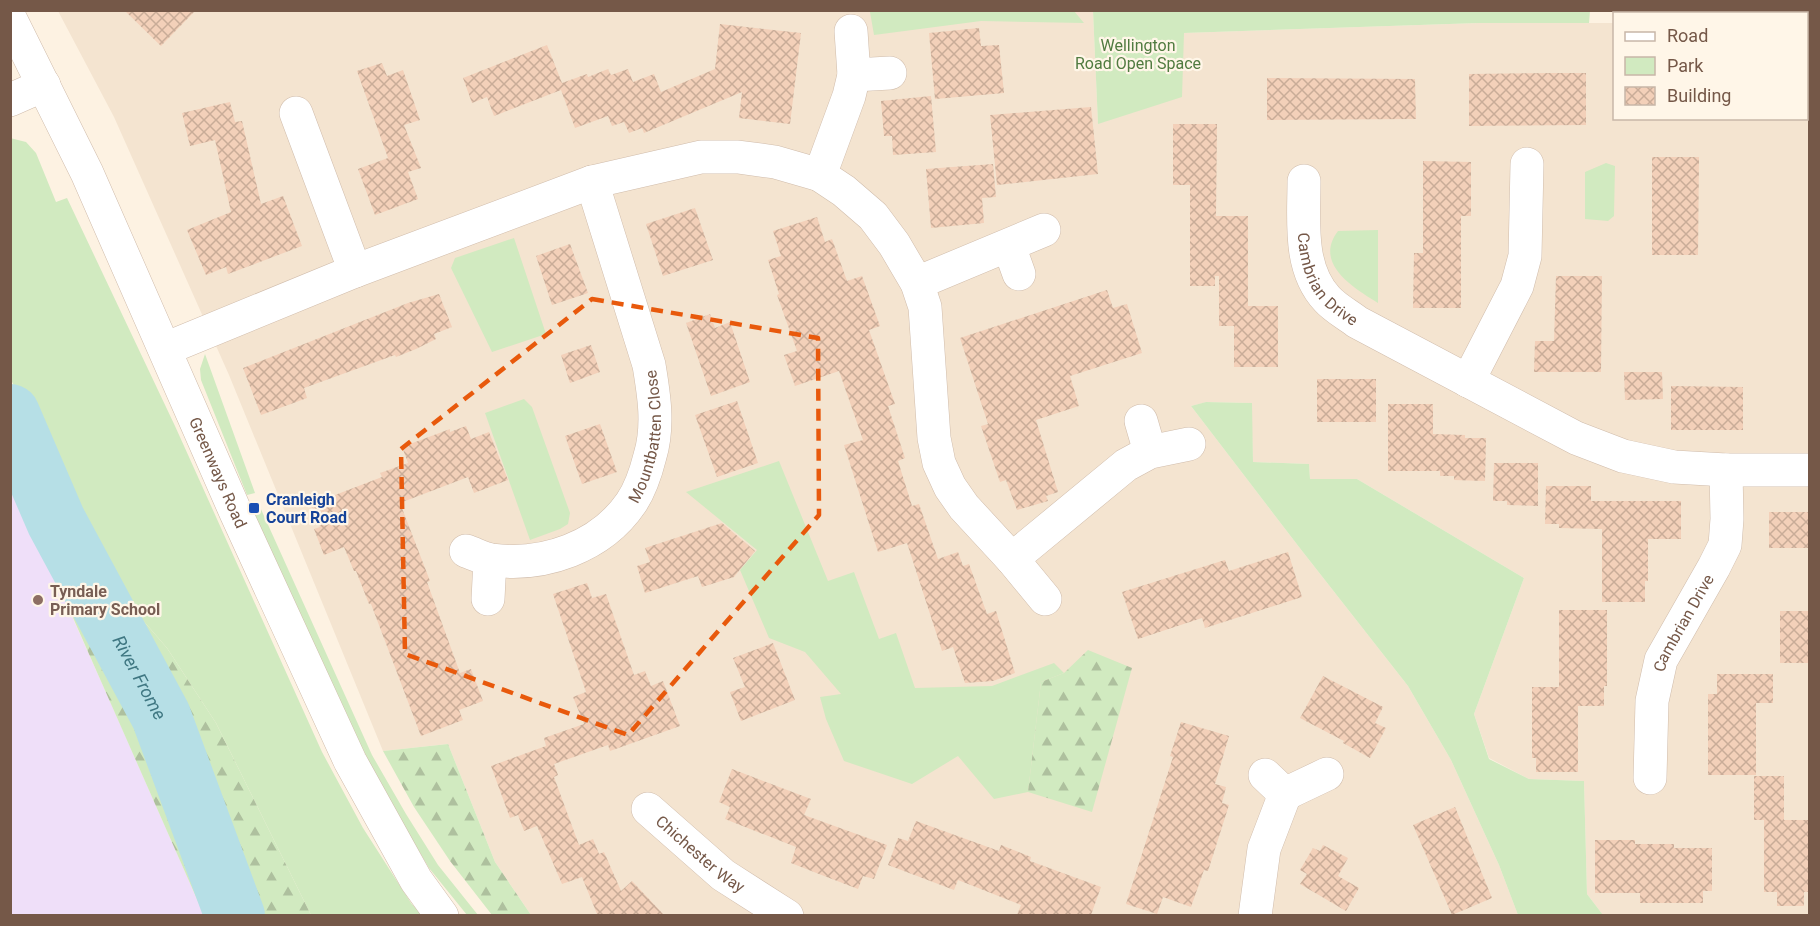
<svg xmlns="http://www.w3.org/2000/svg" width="1820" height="926" viewBox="0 0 1820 926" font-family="Roboto,sans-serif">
<defs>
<pattern id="forest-firs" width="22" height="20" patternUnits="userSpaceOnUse" patternTransform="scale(1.5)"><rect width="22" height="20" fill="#d1eac0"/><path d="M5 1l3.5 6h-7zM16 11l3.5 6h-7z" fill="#aec09e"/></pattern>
<pattern id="building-cross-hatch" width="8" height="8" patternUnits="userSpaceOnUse" patternTransform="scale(1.5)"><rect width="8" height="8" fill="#f3d0b9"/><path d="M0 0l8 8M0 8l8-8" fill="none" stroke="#c9ac98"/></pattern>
</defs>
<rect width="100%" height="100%" fill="#fdf2e2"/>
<path fill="#f4e4d0" d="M58,11H1093L1098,123L1184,33L1479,23H1614V118H1806V25H1809V915H1603L1587,894L1584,781L1529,779L1489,758L1474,714L1524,578L1357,479H1310L1309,464L1253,462L1251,403L1207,402L1191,406L1299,547L1408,686L1451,760L1499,865L1518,915H531L495,862L448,744L383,751L229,375L114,117Z"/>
<path fill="#efdff9" d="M10,477L120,724L204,915H11Z"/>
<path fill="#d1eac0" d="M855,11H1074L1084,23L981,21L874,35L870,12Z
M1093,11V10L1590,11L1589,23H1479L1184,33L1182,97L1098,124Z
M10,138L26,142L36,153L56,202L67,198L175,426L322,752L363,828L411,903L422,915H311L216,723L167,648L88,557L22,401L11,380Z
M1606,163L1615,166L1614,216L1608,221L1585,219V172Z
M1378,230V303C1354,288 1313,264 1338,231Z
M514,238L546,334L492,352L451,268L455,258Z
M205,354L255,493L247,495L201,380L200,369Z
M524,399L532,407L570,513L568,524L560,529L530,540L485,413Z
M1206,402L1252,403L1253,462L1309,464L1310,479H1357L1524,578L1474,714L1489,759L1529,779L1584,781L1587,894L1603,915H1518L1499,865L1451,760L1408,686L1299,547L1191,406Z
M779,461L828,581L854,572L879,639L896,633L915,688L992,686L1054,663L1064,673L1041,682L1028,792L994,799L958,756L912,784L844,761L826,719L820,697L841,694L805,652L769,638L740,570L757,550L686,492Z
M260,507L372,755L406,814L438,865L478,915H467L429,868L363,757L251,508Z"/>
<path fill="url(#forest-firs)" d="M10,380L22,401L88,557L167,648L216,723L311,915H204L11,477Z
M1088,650L1132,668L1092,812L1028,792L1041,682L1064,673Z
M448,744L495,862L531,915H492L450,861L414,807L383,751Z"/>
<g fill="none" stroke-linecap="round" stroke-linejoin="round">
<path stroke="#b6dfe6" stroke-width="60" id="s1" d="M10,414L56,521L161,716L235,916"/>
</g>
<path fill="url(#building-cross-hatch)" d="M124,10H196L161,46Z
M720,24L801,33L790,124L739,118L742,92L644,133L642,128L629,133L624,122L612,126L608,116L575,128L561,90L494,116L487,97L472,103L463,78L547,45L562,83L587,74L588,77L608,69L611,75L628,69L633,82L654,74L661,92L715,69Z
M979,28L981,46L999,45L1004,93L935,99L929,33Z
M382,63L387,76L403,70L420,120L404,125L421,168L408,172L418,199L375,215L358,169L388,158L357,71Z
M1556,73H1586V125L1469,126V74Z
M1267,78L1415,79L1416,119L1267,120Z
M931,96L936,152L893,155L892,136H884L881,101Z
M230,102L235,122L242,121L261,204L283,196L302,246L228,274L226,267L206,275L187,230L231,212L215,140L190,146L182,113Z
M1091,107L1098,174L997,185L990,115Z
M1173,124H1217L1216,216H1248V306H1278V367H1234V326H1219V276H1215V286H1190V185H1173Z
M1652,157H1699L1698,255H1652Z
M1423,161L1471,162V216H1461V308H1413L1414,253H1423Z
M993,164L996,197L982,198L984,223L931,228L926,169Z
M695,208L713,260L663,276L646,224Z
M817,217L825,242L832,239L847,281L862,276L880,326L869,330L895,404L888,406L905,458L898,461L912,506L919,504L938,559L958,552L963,566L969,564L987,614L996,611L1015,673L993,681L965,683L953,647L942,651L907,543L878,552L844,445L863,440L839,371L795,386L784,355L797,351L777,295L779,294L768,260L781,256L773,231Z
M570,244L588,293L552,305L536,256Z
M1556,276H1602L1601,372H1534L1535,341H1554Z
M1107,290L1113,308L1127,304L1142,353L1070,376L1079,406L1036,420L1058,492L1046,496L1048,501L1017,510L1006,480L1000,482L981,426L988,424L960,338Z
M439,294L452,327L434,334L436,339L416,349L396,357L395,355L304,388L307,398L261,415L243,368L408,303Z
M710,314L715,328L730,322L750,382L711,396L686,323Z
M591,345L600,372L570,383L561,355Z
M1624,372H1662L1663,399L1625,400Z
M1317,379H1376V422H1317Z
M1671,386L1743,387V430H1671Z
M737,401L758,463L717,477L695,415Z
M1388,404H1433V434L1465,435V438H1486L1485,481L1454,480V476H1440V471H1388Z
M600,424L617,472L582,484L565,436Z
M466,426L471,439L489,432L508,480L474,493L468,477L400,503L430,581L427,582L460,673L471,669L483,701L459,710L463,720L421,736L371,604H369L356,571H354L344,547L324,555L314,529L320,527L312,507L323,503L322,500L382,477L380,473L408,463L402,447L450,429V432Z
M1494,463H1538V506L1507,505V501H1493Z
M1546,486H1591V501H1681V539H1648V581H1645V602H1602V529L1559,528V524H1545Z
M1769,512H1809V548H1769Z
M722,523L755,551L734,577L702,587L698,576L645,593L637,566L650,562L645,548Z
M1288,552L1302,597L1205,628L1202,618L1138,639L1122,592L1225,560L1229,571Z
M587,583L592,598L606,594L634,675L645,671L651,686L663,681L680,726L610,751L608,745L554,764L558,775L554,777L579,845L593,839L599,854L604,852L621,891L632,881L664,915H596L597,914L582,877L562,884L537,826L524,831L518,815L510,818L491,766L546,746L544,738L584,724L573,697L586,692L553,594Z
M1559,610H1607V686H1604V706H1578V772H1536V758H1532V687H1559Z
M1780,611H1809V663H1780Z
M773,643L795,700L741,721L730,692L745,687L733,658Z
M1717,674H1773V703H1756V775H1708V694H1717Z
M1323,676L1383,707L1375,723L1386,728L1370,758L1343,743L1344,741L1300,718Z
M1181,722L1229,736L1215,784L1226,787L1222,803L1229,805L1208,871L1204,870L1191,907L1163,897L1157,914L1126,904L1173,757L1170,756Z
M732,769L811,799L804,815L887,845L874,879L863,876L858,889L819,874L791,863L796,847L725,819L730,807L719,802Z
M1754,776H1784V820H1808V892H1804V906H1777V892H1764V820H1754Z
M1455,807L1492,898L1452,915L1413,825Z
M916,821L999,851L1001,845L1031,857L1030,861L1101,887L1091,915H1017L1021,905L958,880L954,890L888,865L898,838L908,841Z
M1595,840H1635V844H1674V848H1712V891H1703V903H1640V893H1595Z
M1323,845L1348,858L1338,876L1359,888L1346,911L1300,884L1307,874L1300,870L1313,848L1320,851Z"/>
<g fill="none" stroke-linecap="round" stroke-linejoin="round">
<g stroke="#d0bcab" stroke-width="34">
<g id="minor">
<path id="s2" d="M10,18L87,173L236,513L350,761L416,880L442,916"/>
<path d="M854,75L890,73"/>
<path d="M10,100L44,85"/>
<path d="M296,113L355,271"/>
<path d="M820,175L849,96L854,75L851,31"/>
<path id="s3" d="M1304,181C1304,220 1298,268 1327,299C1335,308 1348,315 1357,322L1576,438L1623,456L1674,467L1726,470H1810"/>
<path d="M1009,246L1019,274"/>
<path d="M917,283L1044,230"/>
<path d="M165,349L355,271L592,182L701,157H738L775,162L820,175L844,191L873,216L894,244L917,283L925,307L934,438L939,463L950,487L964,507L1012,559L1045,599"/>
<path d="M1468,381L1517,286L1525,256L1527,164"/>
<path d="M1141,421L1150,452"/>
<path id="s4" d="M466,551C475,554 484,559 492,560C544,567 601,547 631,503C640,490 646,472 650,456C659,426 654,395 649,365L592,182"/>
<path d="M1012,559L1126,465L1150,452L1189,444"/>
<path d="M488,599L490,560"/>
<path d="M1265,775L1285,794L1327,774"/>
<path id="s5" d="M1650,778L1652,701L1661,660L1714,567L1725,545L1727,519L1726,470"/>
<path id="s6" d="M648,809L723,875L787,916"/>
<path d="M1255,916L1264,849L1285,794"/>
</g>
</g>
<use href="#minor" stroke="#fff" stroke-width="33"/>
</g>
<path fill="none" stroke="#e8590c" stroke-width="4.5" stroke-dasharray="12 8" stroke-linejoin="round" d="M592,299L818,338L819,515L628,735L405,654L401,449Z"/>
<rect fill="#1a4fb4" stroke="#fff6e8" stroke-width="2" x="248" y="502" width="12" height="12" rx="3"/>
<circle fill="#8d6e63" stroke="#fff6e8" stroke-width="2" cx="38" cy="600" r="6"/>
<g text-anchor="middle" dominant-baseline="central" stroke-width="4.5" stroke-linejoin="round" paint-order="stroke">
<g font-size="16" fill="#517b40" stroke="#fff6e8">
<text x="1138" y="45">Wellington<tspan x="1138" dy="18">Road Open Space</tspan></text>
</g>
<g font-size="16" fill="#755848" stroke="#fff6e8">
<text stroke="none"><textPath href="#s3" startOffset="106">Cambrian Drive</textPath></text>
<text stroke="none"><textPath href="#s4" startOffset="255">Mountbatten Close</textPath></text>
<text stroke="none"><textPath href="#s2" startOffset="500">Greenways Road</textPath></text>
<text stroke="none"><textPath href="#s5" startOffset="162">Cambrian Drive</textPath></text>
<text stroke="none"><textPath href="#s6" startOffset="69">Chichester Way</textPath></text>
</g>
<g font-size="16" font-weight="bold" fill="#164399" stroke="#fff6e8" text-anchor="start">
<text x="266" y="499">Cranleigh<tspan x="266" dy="18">Court Road</tspan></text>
</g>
<g font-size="16" font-weight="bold" fill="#785e54" stroke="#fff6e8" text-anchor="start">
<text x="50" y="591">Tyndale<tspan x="50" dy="18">Primary School</tspan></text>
</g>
<g font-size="18" font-style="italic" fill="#3f7782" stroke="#fff6e8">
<text stroke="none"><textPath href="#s1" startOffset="294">River Frome</textPath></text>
</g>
</g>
<rect width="1820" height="926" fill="none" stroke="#755848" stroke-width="24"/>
<rect x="1613" y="12" width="195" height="108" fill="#fff6e8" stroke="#c8b7a8" stroke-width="1.5"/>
<rect x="1625" y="32" width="30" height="9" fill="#ffffff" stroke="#c8b7a8" stroke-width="1.5"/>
<text x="1667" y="42" font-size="18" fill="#755848">Road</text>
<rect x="1625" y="57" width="30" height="18" fill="#d1eac0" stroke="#c8b7a8" stroke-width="1.5"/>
<text x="1667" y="72" font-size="18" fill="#755848">Park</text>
<rect x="1625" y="87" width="30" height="18" fill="url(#building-cross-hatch)" stroke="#c8b7a8" stroke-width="1.5"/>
<text x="1667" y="102" font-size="18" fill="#755848">Building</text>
</svg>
